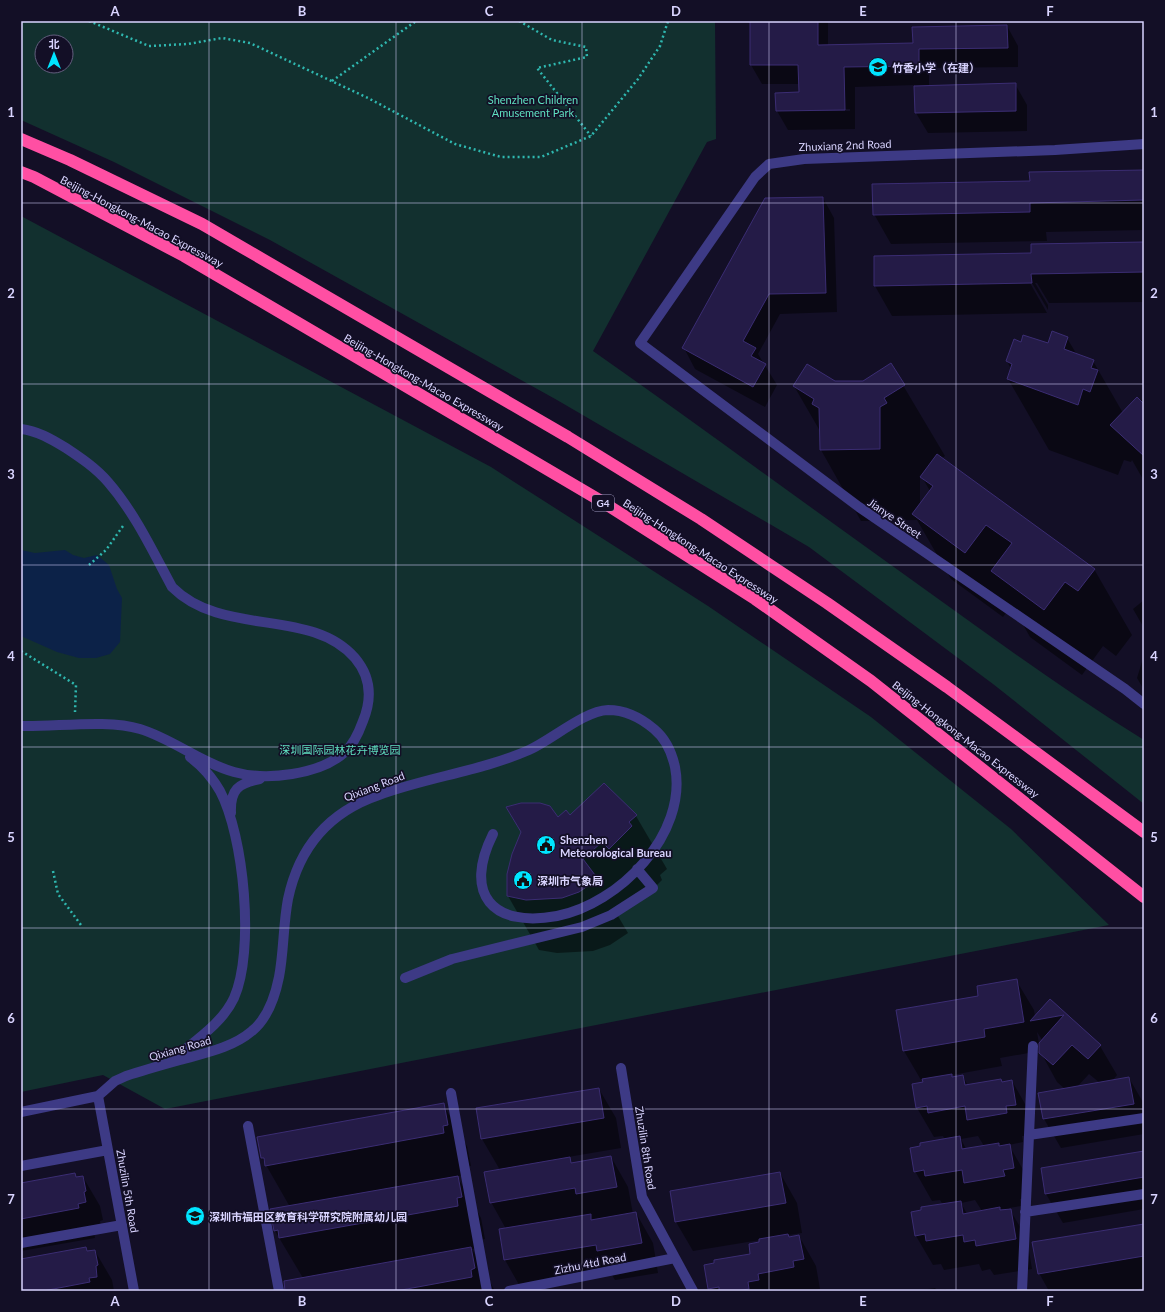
<svg xmlns="http://www.w3.org/2000/svg" width="1165" height="1312" viewBox="0 0 1165 1312" font-family="Lato,'Noto Sans SC',sans-serif">
<rect width="100%" height="100%" fill="#130f26"/>
<path fill="#12302f" fill-rule="evenodd" d="M21,21H715L716,139L707,142L593,351C708,432 822,516 937,598C1005,647 1073,696 1144,740V804L993,684L809,547L557,400L270,240L114,162L21,120ZM42,42H66V66H42Z
M21,216L491,467L708,606L871,717L1011,829L1109,925L165,1109L103,1075L21,1092Z"/>
<path fill="#0c2248" d="M21,550L35,553L65,550L73,555L84,558L97,555L109,565L117,589L122,598L120,642L110,654L96,658H79L57,652L21,636Z"/>
<path fill="#0007" fill-rule="evenodd" d="M751,21H828V46L914,44L1007,26L1018,46V67L929,68V86L1015,84L1027,105V131L928,133L916,113L915,85L855,87V129L788,130L777,111L800,93L799,84H762L751,65ZM809,109H850V111H809Z
M1144,171V230L1046,232L1047,241L891,244L874,214L1031,182Z
M823,198L834,218L837,312L780,314L758,354L777,385L765,407L695,369L684,348Z
M1144,243V302L1049,303L1037,283H1035L1048,305V310L1032,283H1030L1047,313L892,316L875,286V257L1032,254Z
M1067,338L1077,355L1093,361L1123,413L1144,398V481L1132,460L1131,462L1124,460L1118,475L1049,450L1008,379L1011,369L1007,361L1021,343L1049,345Z
M891,365L945,456L941,459L1094,569L1132,635L1116,656L1103,646L1082,675L1030,637L1012,605L1003,617L951,579L917,520L861,521L821,450L820,431L794,386L834,382H864ZM922,477L930,491L920,504V478Z
M1144,600V628L1133,609Z
M1144,655V690L1137,678Z
M636,816L667,869L660,875L662,880L640,902L615,911L628,933L610,945L593,951L557,953L539,950L508,896V874L558,819L570,817Z
M1016,980L1034,1010L1035,1017L1050,1000L1100,1046L1117,1075L1112,1081L1129,1078L1144,1104V1134L1061,1148L1044,1119L1039,1093L1065,1089L1057,1082L1040,1051L1000,1058L1002,1066L952,1075L953,1078L963,1076L968,1086L1012,1081L1029,1111L1033,1134L1022,1136L1023,1142L1009,1145L1026,1175L1030,1198L1020,1199L1021,1206L1009,1208L1027,1239L1032,1269L994,1275L990,1269L982,1271L979,1264L944,1270L941,1264L933,1265L916,1236L912,1213L943,1205L940,1200L932,1201L915,1171L945,1140L943,1136L934,1137L917,1108L913,1085L924,1083L923,1080H921L904,1051L979,997ZM1037,1032L1042,1040L1039,1044ZM1089,1074L1100,1083L1077,1087ZM978,1136L984,1146L966,1149L961,1139ZM975,1200L982,1211L967,1214L961,1203Z
M599,1089L616,1118L621,1148L568,1157L572,1164L611,1157L628,1187L633,1214L636,1213L653,1243L658,1273L615,1280L612,1275L522,1290L505,1260L500,1230L506,1229L491,1202L500,1170L482,1139L477,1109Z
M443,1104L467,1146L471,1166L466,1167L467,1175L457,1176L481,1218L485,1239L480,1240L481,1247L472,1249L495,1291H286L303,1278L275,1231L271,1210L290,1207L262,1158Z
M1144,1152V1209L1063,1223L1046,1194Z
M780,1173L797,1203L802,1233L788,1235L789,1238L799,1236L816,1266L820,1289L809,1291H710L709,1289L752,1255L760,1243V1240L693,1251L676,1222Z
M74,1174L77,1178L83,1177L100,1206L103,1220L100,1221L102,1232L94,1233L95,1238L21,1251V1183Z
M1144,1225V1288L1125,1291H1049L1039,1273Z
M86,1248L88,1252L95,1251L112,1280L114,1291H21V1260Z
M935,1288L937,1290L946,1289L947,1291H915Z"/>
<path fill="#241b47" stroke="#3b2d73" d="M750,21H818V45L913,43L912,27L1007,25L1008,48L919,49V66L844,67L845,110L776,111L775,93L799,92L798,65H750Z
M1016,83V111L915,113L914,86Z
M1144,170V200L1030,203V212L873,215L872,184L1030,181L1029,172Z
M823,197L826,293L769,294L743,341L756,348L751,356L766,364L753,387L682,348L765,198Z
M1144,242V272L1031,274L1032,283L874,286V256L1031,253V244Z
M1052,331L1068,337L1064,349L1094,360L1091,368L1098,370L1090,392L1083,389L1078,405L1007,379L1012,364L1006,361L1014,339L1021,342L1023,335L1048,343Z
M891,363L905,385L884,398L887,403L880,407V449L820,450L819,408L812,404L814,399L793,386L807,364L835,381H863Z
M1137,397L1144,404V456L1110,425Z
M937,454L1095,569L1078,591L1065,582L1044,610L991,571L1012,543L986,525L965,553L912,514L933,486L920,477Z
M604,783L637,815L629,822L632,826L609,849L602,842L583,859L598,879L579,892L562,898L526,900L507,896V874L512,854L521,832L506,807L521,803H540L550,806L558,817L566,810L570,815Z
M1017,979L1024,1022L984,1029L985,1037L903,1051L896,1010L978,996L977,986Z
M1050,999L1101,1045L1088,1059L1072,1045L1053,1065L1039,1053V1043L1064,1015L1030,1021Z
M952,1074V1077L963,1075L965,1085L1001,1079L1002,1082L1012,1080L1016,1105L1006,1106L1007,1113L967,1120L965,1106L928,1113L927,1106L916,1108L912,1084L923,1082L922,1079Z
M1129,1077L1134,1104L1043,1119L1038,1093Z
M599,1088L604,1118L481,1139L476,1108Z
M444,1103L448,1125L443,1126L444,1133L265,1166L264,1158H261L257,1137Z
M960,1136L962,1149L999,1143V1146L1010,1144L1014,1168L1003,1170L1005,1176L964,1183L962,1170L925,1176L924,1170L914,1172L910,1148L920,1146V1143Z
M1144,1151V1177L1045,1194L1041,1168Z
M611,1156L617,1187L576,1194L575,1188L490,1203L484,1172L570,1157L571,1163Z
M780,1172L786,1203L675,1222L670,1191Z
M75,1173L76,1177L83,1176L86,1191L84,1192L86,1202L78,1204L79,1208L21,1219V1183Z
M458,1176L462,1197L457,1198L458,1206L279,1238L278,1230L274,1231L270,1209Z
M961,1201L963,1214L1000,1207V1210L1011,1209L1016,1239L976,1246L975,1240L964,1242L963,1235L926,1241L925,1234L915,1236L911,1212L921,1210V1207Z
M636,1212L642,1243L597,1251L596,1245L504,1260L499,1229L591,1214V1220Z
M1144,1224V1256L1038,1274L1032,1242Z
M788,1234L789,1237L799,1235L804,1259L793,1261L794,1267L758,1274L759,1280L748,1282L749,1289L736,1291H719V1287L708,1289L704,1265L714,1263V1260L750,1254L749,1244L759,1242V1239Z
M86,1247L87,1251L95,1250L98,1265L96,1266L97,1277L89,1278L90,1282L43,1291H21V1259Z
M471,1247L475,1268L471,1270L472,1277L396,1291H285L284,1281Z"/>
<g fill="none" stroke-linecap="round" stroke-linejoin="round">
<path stroke="#2fb8b0" stroke-width="2.5" stroke-dasharray="2 3" stroke-linecap="butt" d="M89,21L149,46L188,44L222,38L250,43L368,98L455,144L501,157H541L591,136L638,79L660,46L668,21
M519,21L552,40L586,47L587,57L537,68L591,136
M332,81L416,21
M89,565L106,550L123,526
M21,651L76,685L75,712
M53,871L58,894L81,925"/>
<path stroke="#3d3a85" stroke-width="10" d="M1144,144L1055,150L804,159L769,164L755,177L640,343L859,507L1125,689L1144,704
M21,429C38,431 51,439 66,448C81,458 96,468 108,482C135,513 153,552 172,587C223,638 311,607 355,658C371,677 372,699 363,721C359,732 354,744 345,752C320,775 266,781 234,772C201,763 173,739 140,729C108,719 56,727 21,726
M231,813C230,790 238,783 260,779
M405,978L452,959L582,927L611,915L653,888L637,869
M172,1060C193,1042 222,1024 234,998C255,951 244,836 220,791C212,777 202,766 190,757
M621,1068L642,1197L693,1291
M451,1093L487,1291
M98,1096L134,1291
M21,1112L98,1096L115,1081L126,1076C144,1070 162,1065 180,1060C205,1053 232,1048 252,1031C268,1018 275,997 279,977C284,951 283,925 288,899C299,847 329,812 379,795C428,777 481,771 529,750C553,739 584,711 608,710C626,710 641,718 654,729C666,739 672,753 675,767C688,834 619,904 557,916C492,928 463,894 493,834
M248,1126L279,1291
M1029,1135L1144,1118
M21,1166L108,1150
M1025,1212L1144,1194
M21,1243L122,1225
M509,1291L675,1258
M1022,1291L1033,1046"/>
<path stroke="#ff4fa3" stroke-width="12" d="M21,139L70,160L202,224L568,437L701,519L827,603L947,687L1144,832
M21,172L34,177L184,256L363,361L601,501L755,599L871,681L1144,897"/>
</g>
<path fill="none" stroke="#d9d4ff" stroke-width="1" stroke-opacity="0.55" d="M209,21V1291M396,21V1291M582,21V1291M769,21V1291M956,21V1291M21,203H1144M21,384H1144M21,565H1144M21,747H1144M21,928H1144M21,1109H1144"/>
<defs>
<g id="university-disc" transform="scale(1)"><circle r="9.5" fill="#00e5ff" stroke="#130f26"/><path d="M0-5L7-2L0 1L-7-2ZM-4 1L0 2.5L4 1V4Q0 6-4 4Z" fill="#111"/></g>
<g id="civic-disc" transform="scale(1)"><circle r="9.5" fill="#00e5ff" stroke="#130f26"/><path d="M-.6-6.5H3V-4.5H.6V-3L4-1V1h2V6H-6V1h2V-1L-.6-3ZM-1.2 2.5V6h2.4V2.5Z" fill="#111"/></g>
<g id="school-disc" transform="scale(1)"><circle r="9.5" fill="#00e5ff" stroke="#130f26"/><path d="M0-5L7-2L0 1L-7-2ZM-4 1L0 2.5L4 1V4Q0 6-4 4Z" fill="#111"/></g>
</defs>
<g fill-rule="evenodd">
<use href="#university-disc" x="878" y="67"/>
<use href="#civic-disc" x="546" y="845"/>
<use href="#civic-disc" x="523" y="880"/>
<use href="#school-disc" x="195" y="1216"/>
</g>
<g text-anchor="middle" dominant-baseline="central" stroke-width="3.5" stroke-linejoin="round" paint-order="stroke">
<rect fill="#130f26" stroke="#9e99be" stroke-width="1" x="592" y="495" width="22" height="16" rx="3"/>
<g font-size="10" font-weight="bold" fill="#d9d4ff">
<text x="603" y="503">G4</text>
</g>
<g font-size="11" font-weight="bold" fill="#d9d4ff" stroke="#130f26" text-anchor="start">
<text x="892" y="67">竹香小学（在建）</text>
<text x="560" y="839">Shenzhen<tspan x="560" dy="13">Meteorological Bureau</tspan></text>
<text x="537" y="880">深圳市气象局</text>
<text x="209" y="1216">深圳市福田区教育科学研究院附属幼儿园</text>
</g>
<g font-size="11" fill="#5fe0c0" stroke="#130f26">
<text x="533" y="99">Shenzhen Children<tspan x="533" dy="13">Amusement Park</tspan></text>
<text x="340" y="749">深圳国际园林花卉博览园</text>
</g>
<g font-size="11" fill="#d9d4ff" stroke="#130f26">
<text transform="translate(845 145) rotate(-2)">Zhuxiang 2nd Road</text>
<text transform="translate(142 221) rotate(28)">Beijing-Hongkong-Macao Expressway</text>
<text transform="translate(424 382) rotate(30)">Beijing-Hongkong-Macao Expressway</text>
<text transform="translate(895 518) rotate(34)">Jianye Street</text>
<text transform="translate(701 551) rotate(33)">Beijing-Hongkong-Macao Expressway</text>
<text transform="translate(966 739) rotate(38)">Beijing-Hongkong-Macao Expressway</text>
<text transform="translate(374 786) rotate(-21)">Qixiang Road</text>
<text transform="translate(180 1048) rotate(-16)">Qixiang Road</text>
<text transform="translate(646 1148) rotate(81)">Zhuzilin 8th Road</text>
<text transform="translate(128 1191) rotate(80)">Zhuzilin 5th Road</text>
<text transform="translate(590 1263) rotate(-11)">Zizhu 4td Road</text>
</g>
</g>
<rect width="1165" height="1312" fill="none" stroke="#130f26" stroke-width="44"/>
<g transform="translate(54 54)"><circle r="19" fill="#130f26" stroke="#625e7d"/>
<path d="M0-3L7 15L0 10L-7 15Z" fill="#00e5ff"/>
<text y="-6" font-size="11" font-weight="bold" text-anchor="middle" fill="#d9d4ff">北</text>
</g>
<rect x="22" y="22" width="1121" height="1268" fill="none" stroke="#d9d4ff" stroke-width="1.5"/>
<g font-size="13" text-anchor="middle" font-weight="bold" fill="#d9d4ff">
<text x="115" y="16">A</text>
<text x="302" y="16">B</text>
<text x="489" y="16">C</text>
<text x="676" y="16">D</text>
<text x="863" y="16">E</text>
<text x="1050" y="16">F</text>
<text x="11" y="117">1</text>
<text x="1154" y="117">1</text>
<text x="11" y="298">2</text>
<text x="1154" y="298">2</text>
<text x="11" y="479">3</text>
<text x="1154" y="479">3</text>
<text x="11" y="661">4</text>
<text x="1154" y="661">4</text>
<text x="11" y="842">5</text>
<text x="1154" y="842">5</text>
<text x="11" y="1023">6</text>
<text x="1154" y="1023">6</text>
<text x="11" y="1204">7</text>
<text x="1154" y="1204">7</text>
<text x="115" y="1306">A</text>
<text x="302" y="1306">B</text>
<text x="489" y="1306">C</text>
<text x="676" y="1306">D</text>
<text x="863" y="1306">E</text>
<text x="1050" y="1306">F</text>
</g>
</svg>
